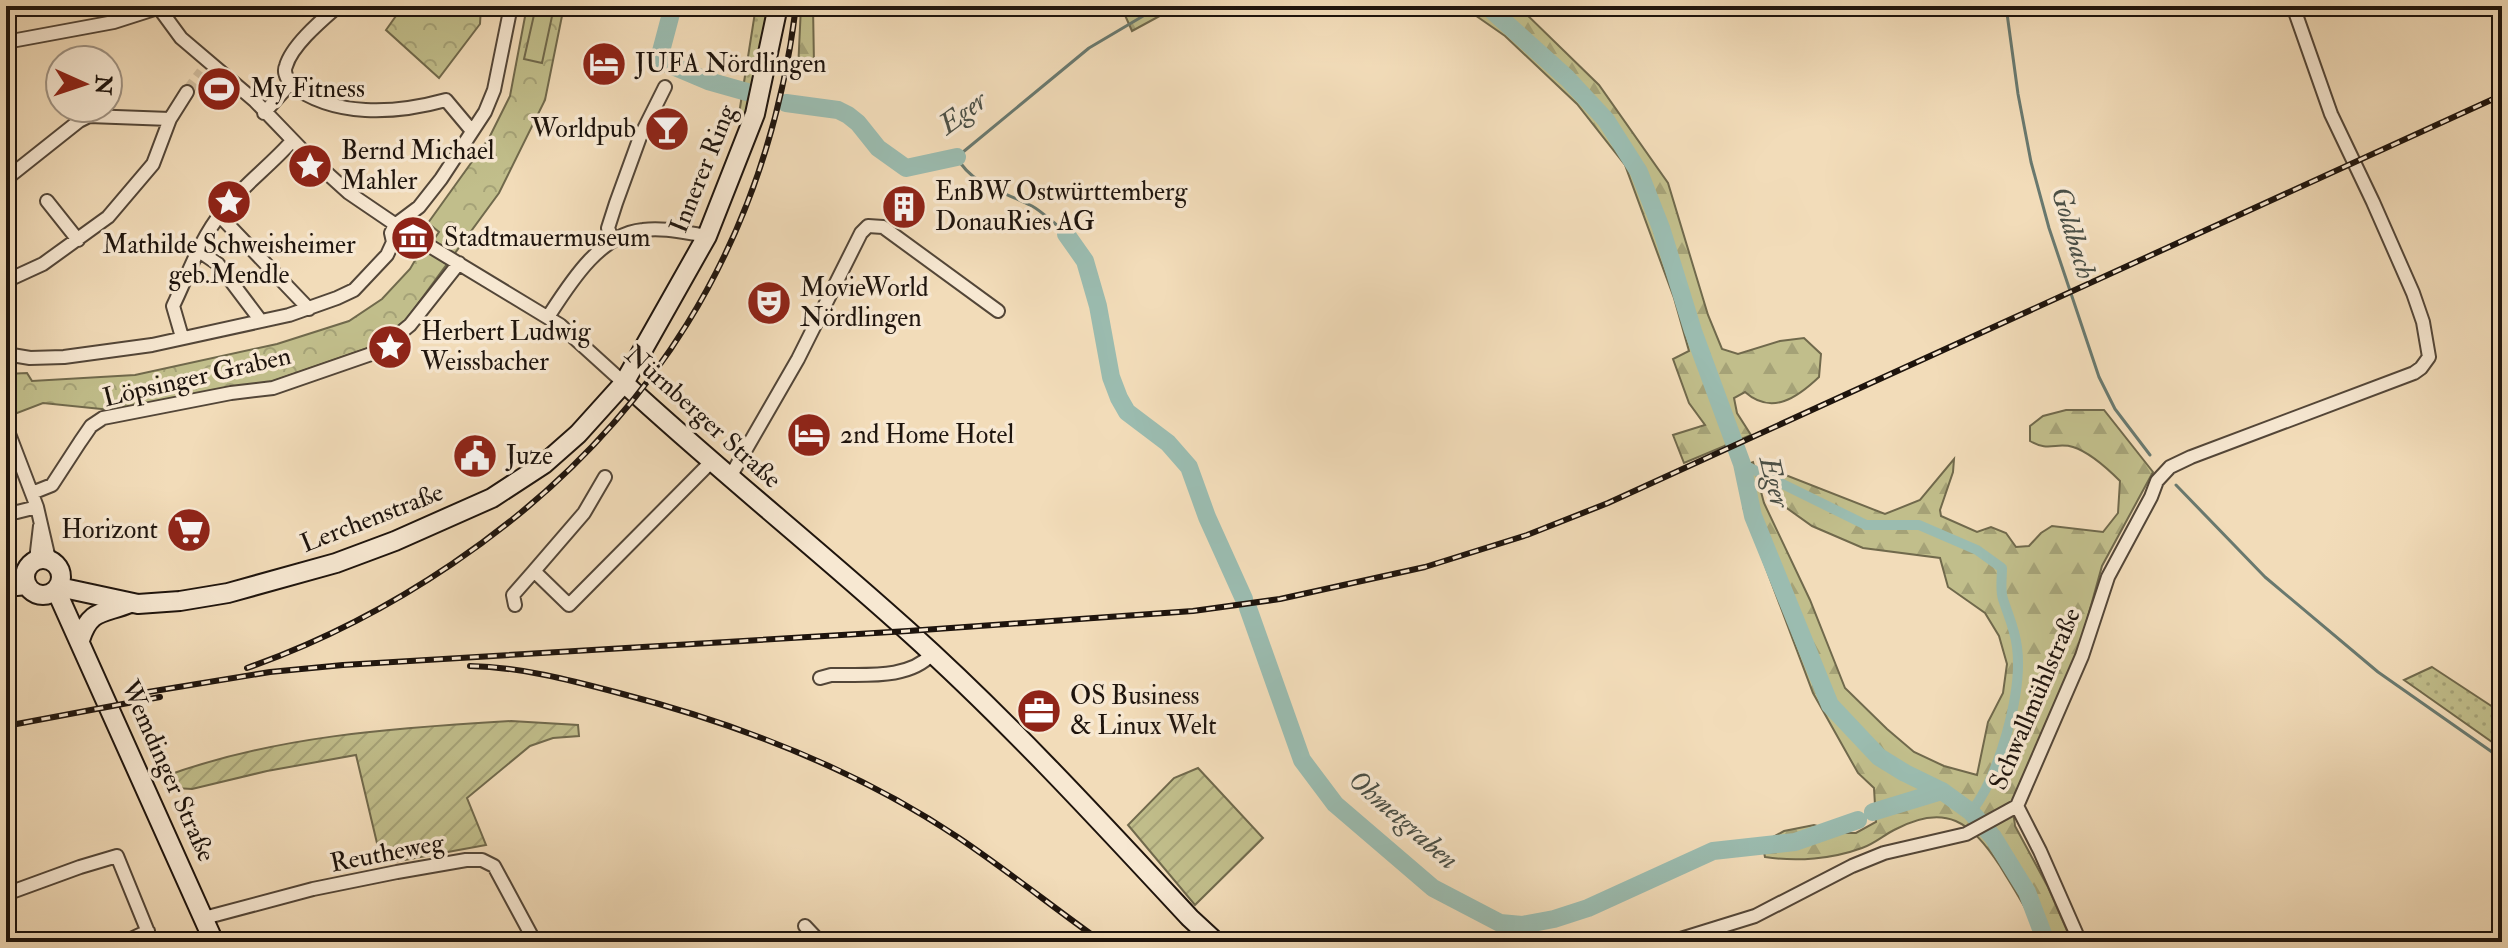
<svg xmlns="http://www.w3.org/2000/svg" width="2508" height="948" viewBox="0 0 2508 948" font-family="'IM FELL Double Pica',serif">
<defs>
<pattern id="grass-dots" width="8" height="8" patternUnits="userSpaceOnUse" patternTransform="scale(2)"><rect width="8" height="8" fill="#c1be8b"/><path d="M2 2h.1M6 6h.1" fill="none" stroke="#a5a277" stroke-width="1.8" stroke-linecap="round"/></pattern>
<pattern id="forest-firs" width="22" height="20" patternUnits="userSpaceOnUse" patternTransform="scale(2)"><rect width="22" height="20" fill="#c1be8b"/><path d="M5 1l3.5 6h-7zM16 11l3.5 6h-7z" fill="#a5a277"/></pattern>
<pattern id="park-crowns" width="20" height="18" patternUnits="userSpaceOnUse" patternTransform="scale(2)"><rect width="20" height="18" fill="#c1be8b"/><path d="M2 6a3 3 0 1 1 6 0M12 15a3 3 0 1 1 6 0" fill="none" stroke="#a5a277"/></pattern>
<pattern id="garden-furrows" width="10" height="10" patternUnits="userSpaceOnUse" patternTransform="scale(2)"><rect width="10" height="10" fill="#c1be8b"/><path d="M-1 1l2-2M0 10L10 0M9 11l2-2" fill="none" stroke="#a5a277"/></pattern>
</defs>
<rect width="100%" height="100%" fill="#f2dcb9"/>
<filter id="stains"><feTurbulence type="fractalNoise" baseFrequency=".0025" numOctaves="4"/><feColorMatrix values="0 0 0 0 .2 0 0 0 0 .09 0 0 0 0 .02 0 0 0 .5 -.17"/></filter>
<radialGradient id="worn" r=".72"><stop offset=".6" stop-color="#630" stop-opacity="0"/><stop offset="1" stop-color="#630" stop-opacity=".3"/></radialGradient>
<path fill="url(#grass-dots)" stroke="#70694c" stroke-width="2" d="M756,6H770L748,118L739,114Z
M2432,667L2502,713V749L2404,680Z"/>
<path fill="url(#forest-firs)" stroke="#70694c" stroke-width="2" d="M801,6H813L814,65L798,70Z
M1127,6H1178L1132,31L1124,13Z
M1462,6H1518L1599,85L1668,183L1708,315L1722,349L1738,354L1780,341L1804,338L1821,354L1819,377C1798,397 1772,416 1745,392L1734,398L1737,413L1751,435L1684,463L1673,435L1705,425L1689,403L1673,359L1689,351L1674,298L1625,165L1577,104L1505,36Z
M2066,410H2104L2153,472L2102,566L2074,667L2012,803L2015,826L2048,887L2072,942H2040C2030,913 2016,892 2000,866C1971,822 1946,802 1894,830C1884,835 1874,844 1862,848C1832,859 1797,862 1765,857L1762,843L1784,831L1814,825L1842,833H1856L1876,822L1874,788L1858,773L1813,693L1743,507L1745,493L1736,469L1753,462L1764,503L1810,600L1845,688L1887,729L1914,752L1944,766L1977,775L1988,722L2003,693L2007,664L1999,636L1985,613L1948,587L1940,558L1863,548L1812,526L1767,494L1766,473L1783,474L1885,514L1920,500L1954,459L1953,472L1940,510L1941,516L1977,532L1991,527L2006,533L2016,547L2029,546L2041,533L2052,526L2103,532L2118,513L2120,481C2109,470 2089,452 2073,447C2057,442 2048,452 2030,441V426L2043,416Z"/>
<path fill="url(#park-crowns)" stroke="#70694c" stroke-width="2" d="M403,6H481L480,24L439,78L386,30Z
M527,6H564L545,100L499,193L406,320L371,347L262,385L121,411L43,403L12,415L6,399V374L27,373L32,381L135,375L277,344L349,321L382,299L410,269L420,252L424,254L439,232L428,223L489,138L510,96Z"/>
<path fill="url(#garden-furrows)" stroke="#70694c" stroke-width="2" d="M511,721L578,725L579,736L553,738L530,746L467,798L486,845L382,864L356,755L267,771L192,789L175,788L160,778C272,736 393,728 511,721Z
M1198,768L1263,838L1195,905L1128,825L1174,778Z"/>
<path fill="#c1be8b" stroke="#70694c" stroke-width="2" d="M536,6L554,7L542,63L524,59Z"/>
<g fill="none" stroke-linecap="round" stroke-linejoin="round">
<path stroke="#69796f" stroke-width="3" d="M2006,6L2018,94L2031,162L2049,228L2099,377L2115,409L2150,455
M1058,226C1049,219 1041,211 1032,206C1005,192 971,185 957,157L1089,48L1160,6
M2176,485L2265,577L2378,672L2502,759"/>
<path stroke="#9bbcb0" stroke-width="10" d="M1742,464L1866,525H1919L1977,550L2002,568C2002,578 2000,590 2003,599C2008,615 2015,629 2017,647C2023,692 1999,777 1971,812"/>
<path stroke="#9bbcb0" stroke-width="18" d="M673,6L660,55L663,62L708,81L747,92
M1487,6L1567,78L1606,120L1639,172L1661,228L1693,331L1742,464L1753,516L1830,705L1879,757L1905,773L1942,791L1971,812L1993,837L2027,892L2046,942
M786,103L838,110L848,115L858,123L878,148L906,168L957,157
M1066,234L1085,261L1098,306L1111,377L1119,398L1127,412L1168,443L1189,467L1207,517L1244,599
M1248,608L1302,760L1335,804L1433,888L1500,923L1522,925L1554,919L1588,908L1713,851L1795,842L1858,820
M1873,812L1942,791"/>
<path stroke="#d2be9f" stroke-width="12" stroke-dasharray="12 6" stroke-linecap="butt" d="M187,92L202,72
M399,227L423,242"/>
<g stroke="#534638" stroke-width="16">
<path id="minor" d="M159,8L181,38L255,101L308,156L349,193L399,227
M6,42L114,22L164,6
M290,84C287,78 283,72 286,66C292,45 322,20 338,6
M264,113L290,84C334,118 395,114 446,100L472,131
M6,179L79,121L89,116L170,119
M47,201L78,240
M219,215L309,309
M613,241L608,228L616,203L640,137L665,87
M423,242L560,325L624,383
M199,251L218,264L261,321
M6,281L43,264L108,217L153,164L170,119L187,92
M548,317C570,283 600,234 643,230C664,227 686,233 707,236
M182,337L173,306C188,275 200,239 222,212C242,186 270,166 292,141
M6,354L30,358L64,357L152,345L289,315L337,298L354,290L387,255L393,242L391,233L395,225L419,207L441,179L485,112L494,90L511,6
M6,426L37,507L49,559
M605,477L584,513L534,571L569,605L712,461
M730,477L798,359L861,233L868,226L883,227L998,311
M32,493L52,485L80,442L91,426L103,418L231,393L273,388L377,352L410,325L459,263
M6,510L17,512L37,507
M36,560L40,526
M515,605L513,595L534,571
M820,678L831,675C864,674 908,680 932,654
M2017,806L2040,851L2080,942
M6,894L80,867L117,856L152,942
M204,918L313,889L397,872L466,860H482L494,866L535,942
M805,926L820,942
M125,942L148,931
M1671,942L1755,916L1852,866L1884,853L1966,834L2017,806L2082,656L2108,577L2151,497L2157,481L2170,467L2191,457L2414,373L2421,368L2429,357L2423,322L2413,293L2373,202L2331,114L2293,6"/>
</g>
<g stroke="#1e140d" stroke-width="22">
<path id="secondary" d="M624,383C717,469 815,547 908,631C1008,721 1099,820 1190,918L1216,942
M25 577a18 18 0 1 1 36 0a18 18 0 1 1-36 0Z
M6,587L27,585
M59,587L138,604L180,601L228,593L336,563L395,541L492,498L544,464L578,434L624,383L707,236L755,114L778,6
M56,590L214,942
M80,640C90,608 104,614 130,603"/>
</g>
<use href="#minor" stroke="#f7e8d2" stroke-width="12"/>
<use href="#secondary" stroke="#f7e8d2" stroke-width="18"/>
<g stroke="#1e140d" stroke-width="6">
<path id="rail" d="M470,666C521,667 570,680 619,693C739,724 856,769 959,838C1008,871 1054,908 1102,942
M247,668C321,642 387,608 452,564C649,431 767,243 796,6
M148,692L270,672L343,665L908,631L1193,611L1280,599L1425,567L1527,535L1608,503L2502,95
M6,726L160,697"/>
</g>
<use href="#rail" stroke="#f7e8d2" stroke-width="3" stroke-dasharray="9" stroke-linecap="butt"/>
</g>
<defs>
<g id="hotel-disc" transform="scale(2.3)"><circle r="9.5" fill="#8f2418" stroke="#f7e8d2"/><path d="M-6-4.5h1.5V1H6V5H4.5V3h-9V5H-6ZM-4 0a1.8 1.8 0 1 1 3.6 0ZM.5 0V-2.5h3Q6-2.5 6 0Z" fill="#fff"/></g>
<g id="stadium-disc" transform="scale(2.3)"><circle r="9.5" fill="#8f2418" stroke="#f7e8d2"/><path d="M0-5a6.5 5 0 1 0 0 10a6.5 5 0 1 0 0-10ZM-3.5-1.8h7v3.6h-7Z" fill="#fff"/></g>
<g id="bar-disc" transform="scale(2.3)"><circle r="9.5" fill="#8f2418" stroke="#f7e8d2"/><path d="M-6-5H6L.8 .8V4.5H3.5V6h-7V4.5H-.8V.8Z" fill="#fff"/></g>
<g id="sight-disc" transform="scale(2.3)"><circle r="9.5" fill="#8f2418" stroke="#f7e8d2"/><path d="M0-6L1.8-2.2L6-1.7L2.9 1.2L3.7 5.4L0 3.3L-3.7 5.4L-2.9 1.2L-6-1.7L-1.8-2.2Z" fill="#fff"/></g>
<g id="building-disc" transform="scale(2.3)"><circle r="9.5" fill="#8f2418" stroke="#f7e8d2"/><path d="M-4-6H4V6H1V3H-1V6H-4ZM-2.5-4.3h1.7v1.8h-1.7ZM.8-4.3h1.7v1.8H.8ZM-2.5-1h1.7V.8h-1.7ZM.8-1h1.7V.8H.8Z" fill="#fff"/></g>
<g id="museum-disc" transform="scale(2.3)"><circle r="9.5" fill="#8f2418" stroke="#f7e8d2"/><path d="M0-6L6-3V-2H-6V-3ZM-5-1h2V3h-2ZM-1-1h2V3h-2ZM3-1h2V3H3ZM-6 4H6V6H-6Z" fill="#fff"/></g>
<g id="theatre-disc" transform="scale(2.3)"><circle r="9.5" fill="#8f2418" stroke="#f7e8d2"/><path d="M-5-5.5Q0-4 5-5.5V0Q5 5 0 6Q-5 5-5 0ZM-3.3-2.5H-1v1.5H-3.3ZM1-2.5H3.3v1.5H1ZM-2.8 1Q0 5.5 2.8 1Z" fill="#fff"/></g>
<g id="civic-disc" transform="scale(2.3)"><circle r="9.5" fill="#8f2418" stroke="#f7e8d2"/><path d="M-.6-6.5H3V-4.5H.6V-3L4-1V1h2V6H-6V1h2V-1L-.6-3ZM-1.2 2.5V6h2.4V2.5Z" fill="#fff"/></g>
<g id="supermarket-disc" transform="scale(2.3)"><circle r="9.5" fill="#8f2418" stroke="#f7e8d2"/><path d="M-6-5.5h2.5l.6 2H6L4.5 2H-2.5L-4.4-4H-6ZM-1.5 3.2a1.3 1.3 0 1 0 .1 0ZM3 3.2a1.3 1.3 0 1 0 .1 0Z" fill="#fff"/></g>
<g id="office-disc" transform="scale(2.3)"><circle r="9.5" fill="#8f2418" stroke="#f7e8d2"/><path d="M-6-3h4V-5.5h4V-3h4V5H-6ZM-1-4.5V-3h2v-1.5ZM-6 0V1H6V0Z" fill="#fff"/></g>
</defs>
<g fill-rule="evenodd">
<use href="#hotel-disc" x="604" y="64"/>
<use href="#stadium-disc" x="219" y="89"/>
<use href="#bar-disc" x="667" y="129"/>
<use href="#sight-disc" x="310" y="166"/>
<use href="#sight-disc" x="229" y="202"/>
<use href="#building-disc" x="904" y="207"/>
<use href="#museum-disc" x="413" y="238"/>
<use href="#theatre-disc" x="769" y="303"/>
<use href="#sight-disc" x="390" y="347"/>
<use href="#hotel-disc" x="809" y="435"/>
<use href="#civic-disc" x="475" y="456"/>
<use href="#supermarket-disc" x="189" y="530"/>
<use href="#office-disc" x="1039" y="711"/>
</g>
<g text-anchor="middle" dominant-baseline="central" stroke-width="7" stroke-linejoin="round" paint-order="stroke">
<g font-size="26" fill="#1e140d" stroke="#f7e8d2" text-anchor="start">
<text x="635" y="64">JUFA Nördlingen</text>
<text x="250" y="89">My Fitness</text>
<text x="636" y="129" text-anchor="end">Worldpub</text>
<text x="341" y="151">Bernd Michael<tspan x="341" dy="30">Mahler</tspan></text>
<text x="935" y="192">EnBW Ostwürttemberg<tspan x="935" dy="30">DonauRies AG</tspan></text>
<text x="444" y="238">Stadtmauermuseum</text>
<text x="229" y="245" text-anchor="middle">Mathilde Schweisheimer<tspan x="229" dy="30">geb.Mendle</tspan></text>
<text x="800" y="288">MovieWorld<tspan x="800" dy="30">Nördlingen</tspan></text>
<text x="421" y="332">Herbert Ludwig<tspan x="421" dy="30">Weissbacher</tspan></text>
<text x="840" y="435">2nd Home Hotel</text>
<text x="506" y="456">Juze</text>
<text x="158" y="530" text-anchor="end">Horizont</text>
<text x="1070" y="696">OS Business<tspan x="1070" dy="30">&amp; Linux Welt</tspan></text>
</g>
<g font-size="26" fill="#1e140d" stroke="#f7e8d2">
<text transform="translate(703 169) rotate(-68)">Innerer Ring</text>
<text transform="translate(197 377) rotate(-13)">Löpsinger Graben</text>
<text transform="translate(703 417) rotate(42)">Nürnberger Straße</text>
<text transform="translate(372 518) rotate(-21)">Lerchenstraße</text>
<text transform="translate(2035 699) rotate(-67)">Schwallmühlstraße</text>
<text transform="translate(168 771) rotate(66)">Wemdinger Straße</text>
<text transform="translate(387 853) rotate(-11)">Reutheweg</text>
</g>
<g font-size="28" font-style="italic" fill="#4a4f46" stroke="#f7e8d2">
<text transform="translate(963 113) rotate(-37)">Eger</text>
<text transform="translate(2073 233) rotate(73)">Goldbach</text>
<text transform="translate(1774 482) rotate(76)">Eger</text>
<text transform="translate(1403 820) rotate(41)">Ohmetgraben</text>
</g>
</g>
<rect width="2508" height="948" fill="none" stroke="#f2dcb9" stroke-width="32"/>
<rect x="8" y="8" width="2492" height="932" fill="none" stroke="#1e140d" stroke-width="4"/>
<rect x="16" y="16" width="2476" height="916" fill="none" stroke="#1e140d" stroke-width="2"/>
<g transform="translate(84 84) rotate(93)"><circle r="38" fill="#f7e8d2" stroke="#a09383" stroke-width="2"/>
<path d="M0-6L14 30L0 20L-14 30Z" fill="#8f2418"/>
<text y="-12" font-size="22" font-weight="bold" text-anchor="middle" fill="#1e140d">N</text>
</g>
<rect width="100%" height="100%" filter="url(#stains)"/>
<rect width="100%" height="100%" fill="url(#worn)"/>
</svg>
